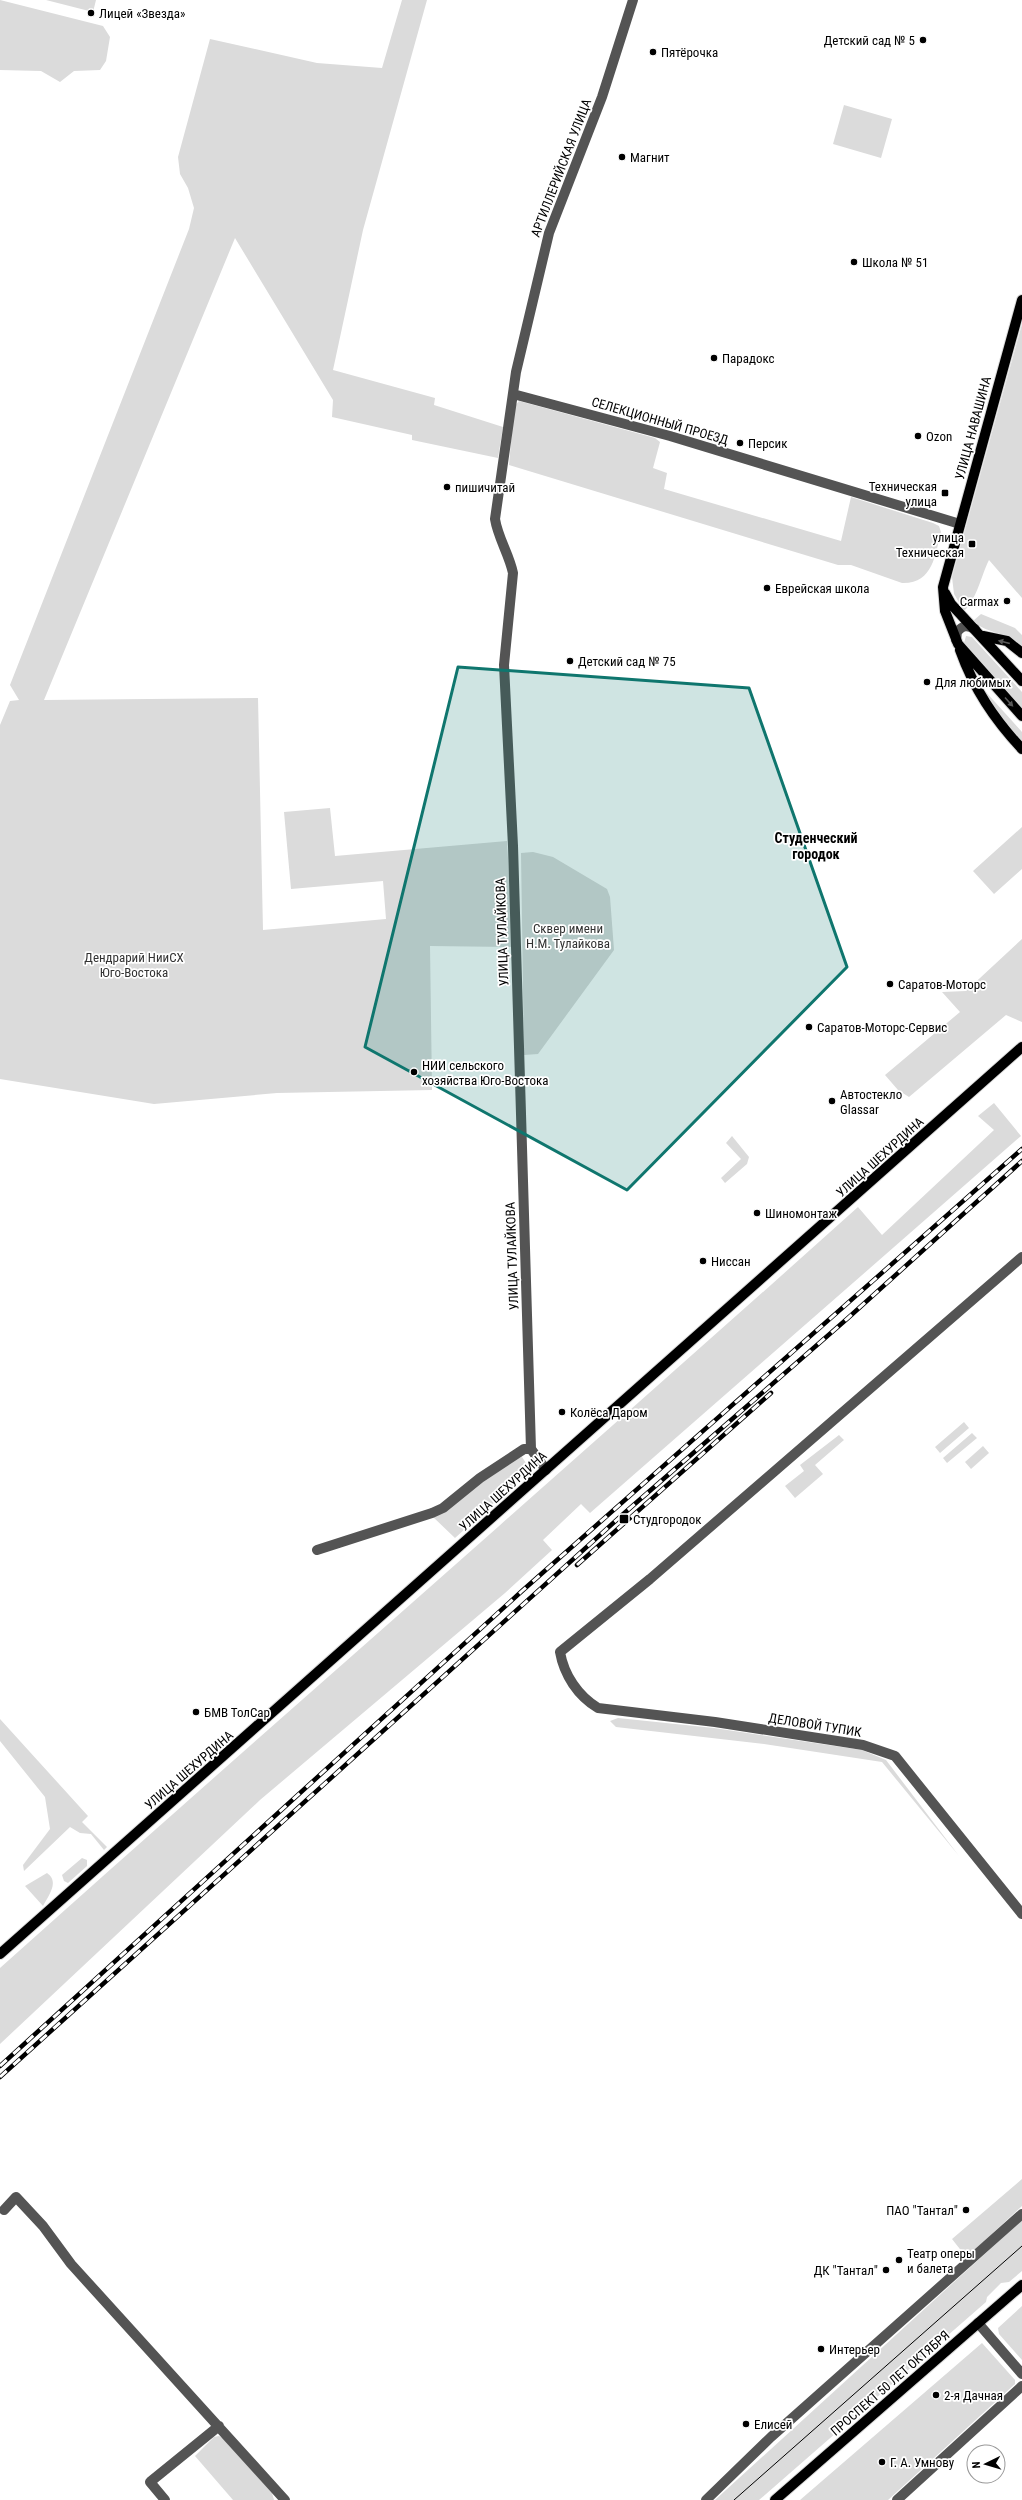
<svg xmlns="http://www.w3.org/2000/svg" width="1022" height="2500" viewBox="0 0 1022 2500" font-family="'Roboto Condensed',sans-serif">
<rect width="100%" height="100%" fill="#fff"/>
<path fill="#dbdbdb" d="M0,0L103,26L110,37L106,61L100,70L74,71L60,82L41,71L0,70Z
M46,0H96L93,12Z
M402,0H427L363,230L333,370L435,398L434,405L503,427L498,458L412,440V435L332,417L333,400L235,238L44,700L258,698L263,930L386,919L383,881L291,889L284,812L330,808L335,856L507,841L513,947L430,946L432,1090L277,1093L154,1104L0,1079V725L10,701L19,700L10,685L189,229L194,208L188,188L180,174L178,157L210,39L317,63L382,68Z
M844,105L892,119L881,158L833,144Z
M1022,324V598L989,560C981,576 977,599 964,611L954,594L952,577Z
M519,401L655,438L660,442L653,468L667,473L664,489L841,541L851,497L933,523L939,526L941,532C935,555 933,584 902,583L851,565H838L509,465L514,407Z
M981,614L1015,628L1022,635V646C1007,632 987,634 973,621Z
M966,636L972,637L1022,692V708L969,649L964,643Z
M985,691L1022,732V744L985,696Z
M1022,827V869L994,894L973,871Z
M533,852L553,857L607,889L610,897L614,950L538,1054L524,1055L521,853Z
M1022,939V1022L1006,1015L909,1097L898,1090L885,1075L960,1012L942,992L966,991Z
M994,1103L1021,1136L590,1513L581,1504L543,1540L552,1550L505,1593L260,1800L0,2044V1968C285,1713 574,1462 858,1207L882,1235L994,1130L978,1116Z
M732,1136L749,1157L747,1164L725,1183L721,1178L741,1159L726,1143Z
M964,1422L969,1428L940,1453L935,1447Z
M972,1433L977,1438L947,1463L943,1458Z
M839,1435L844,1440L815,1465L823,1474L795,1498L785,1486L804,1471L800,1465Z
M983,1446L989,1453L971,1469L965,1462Z
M522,1457L528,1466L527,1473L455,1538L432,1516C459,1496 489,1467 522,1457Z
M618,1718L714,1728L862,1750L886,1760L959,1856L882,1762L764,1744L616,1727L610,1721Z
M0,1719L88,1816L82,1822L107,1847L104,1850L91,1834L80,1833L70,1827L24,1871L23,1865L50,1829L45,1797L0,1741Z
M82,1858L87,1860V1866L68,1883L64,1881L62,1875Z
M47,1873C60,1882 48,1896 43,1906L25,1886Z
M1022,2179V2206L969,2255L963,2253L952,2239Z
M1022,2220V2271L1009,2282L1001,2283L987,2297L986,2302L759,2500H715Z
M1022,2306V2360L999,2334L998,2328Z
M982,2343L1015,2380V2384L888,2500H800Z
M219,2436L223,2438L272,2493L274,2500H233L195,2456L214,2437Z"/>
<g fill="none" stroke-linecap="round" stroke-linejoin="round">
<g stroke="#dbdbdb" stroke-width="12">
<path id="major" d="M1022,300L943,587L945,611L958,644L1022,716
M945,593L951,604L1022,681
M983,636L1007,641L1022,653
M960,650C974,689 994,719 1022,749
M0,1954L1022,1047
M775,2500L1022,2285"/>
</g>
<path stroke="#545454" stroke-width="10" d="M513,394L670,436L960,524
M956,640L957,632C963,625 967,625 975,629
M1022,1257L650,1579L560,1652C564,1675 578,1696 598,1708L715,1722L863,1745L895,1756L1022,1914
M546,1470L531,1449L513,846L504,665L513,573C509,554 498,538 495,519L516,372L549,233L602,97L633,0
M317,1550L432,1513L443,1508L480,1478L524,1449H531
M4,2210L16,2197L43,2226L71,2264L285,2500
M978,2323L1022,2374
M165,2500L150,2482L219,2426
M706,2500L771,2437L1022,2214
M897,2500L1022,2386"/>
<use href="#major" stroke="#000" stroke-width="10"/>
<path stroke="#000" stroke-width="1" d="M734,2500L1022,2246"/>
<g stroke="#000" stroke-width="4.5">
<path id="rail" d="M577,1565L771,1393
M0,2066L522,1591L1022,1149
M0,2077L621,1516L848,1318L1022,1161"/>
</g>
<use href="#rail" stroke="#fff" stroke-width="3" stroke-dasharray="9" stroke-linecap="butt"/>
</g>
<defs><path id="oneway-solid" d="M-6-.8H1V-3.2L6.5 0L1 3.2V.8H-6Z"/></defs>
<g fill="#595959">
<use href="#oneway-solid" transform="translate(1004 642) rotate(-166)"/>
<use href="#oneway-solid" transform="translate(1009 702) rotate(48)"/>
</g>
<path fill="#0f766e" fill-opacity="0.2" stroke="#0f766e" stroke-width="3" stroke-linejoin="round" d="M458,667L749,688L847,967L627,1190L365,1047Z"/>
<g fill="#000" stroke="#fff" stroke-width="1.5">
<circle cx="91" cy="13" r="4"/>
<circle cx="923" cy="40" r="4"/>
<circle cx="653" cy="52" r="4"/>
<circle cx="622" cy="157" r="4"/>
<circle cx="854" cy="262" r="4"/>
<circle cx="714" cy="358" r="4"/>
<circle cx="918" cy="436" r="4"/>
<circle cx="740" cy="443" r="4"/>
<circle cx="447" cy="487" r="4"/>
<rect x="941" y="489" width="8" height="8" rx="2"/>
<rect x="968" y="540" width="8" height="8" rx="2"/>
<circle cx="767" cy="588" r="4"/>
<circle cx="1007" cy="601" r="4"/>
<circle cx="570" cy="661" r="4"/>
<circle cx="927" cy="682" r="4"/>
<circle cx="890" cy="984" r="4"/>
<circle cx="809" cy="1027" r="4"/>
<circle cx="414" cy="1072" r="4"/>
<circle cx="832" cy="1101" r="4"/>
<circle cx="757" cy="1213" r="4"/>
<circle cx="703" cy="1261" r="4"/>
<circle cx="562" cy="1412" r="4"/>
<rect x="619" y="1514" width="10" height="10" rx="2"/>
<circle cx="196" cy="1712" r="4"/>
<circle cx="966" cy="2210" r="4"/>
<circle cx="899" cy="2260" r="4"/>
<circle cx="886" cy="2270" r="4"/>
<circle cx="821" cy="2349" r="4"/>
<circle cx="936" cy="2395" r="4"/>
<circle cx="746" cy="2424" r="4"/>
<circle cx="882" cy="2462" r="4"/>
</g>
<g text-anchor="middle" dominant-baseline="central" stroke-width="3.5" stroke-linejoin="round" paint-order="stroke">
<g font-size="13" fill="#000" stroke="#fff" text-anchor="start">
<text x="99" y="13">Лицей «Звезда»</text>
<text x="915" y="40" text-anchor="end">Детский сад № 5</text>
<text x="661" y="52">Пятёрочка</text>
<text x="630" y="157">Магнит</text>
<text x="862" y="262">Школа № 51</text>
<text x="722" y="358">Парадокс</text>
<text x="926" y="436">Ozon</text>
<text x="748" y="443">Персик</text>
<text x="937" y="486" text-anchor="end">Техническая<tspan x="937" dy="15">улица</tspan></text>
<text x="455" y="487">пишичитай</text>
<text x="964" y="537" text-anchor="end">улица<tspan x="964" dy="15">Техническая</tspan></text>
<text x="775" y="588">Еврейская школа</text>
<text x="999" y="601" text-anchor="end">Carmax</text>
<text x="578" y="661">Детский сад № 75</text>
<text x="935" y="682">Для любимых</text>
<text x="898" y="984">Саратов-Моторс</text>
<text x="817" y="1027">Саратов-Моторс-Сервис</text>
<text x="422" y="1065">НИИ сельского<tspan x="422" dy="15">хозяйства Юго-Востока</tspan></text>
<text x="840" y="1094">Автостекло<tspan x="840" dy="15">Glassar</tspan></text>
<text x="765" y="1213">Шиномонтаж</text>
<text x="711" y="1261">Ниссан</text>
<text x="570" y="1412">Колёса Даром</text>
<text x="633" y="1519">Студгородок</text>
<text x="204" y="1712">БМВ ТолСар</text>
<text x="958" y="2210" text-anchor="end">ПАО "Тантал"</text>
<text x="907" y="2253">Театр оперы<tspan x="907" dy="15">и балета</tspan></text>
<text x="878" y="2270" text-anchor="end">ДК "Тантал"</text>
<text x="829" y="2349">Интерьер</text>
<text x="944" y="2395">2-я Дачная</text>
<text x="754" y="2424">Елисей</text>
<text x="890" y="2462">Г. А. Умнову</text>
</g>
<g font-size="13" fill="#000" stroke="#fff">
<text transform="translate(561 168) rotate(-69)">АРТИЛЛЕРИЙСКАЯ УЛИЦА</text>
<text transform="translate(660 421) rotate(16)">СЕЛЕКЦИОННЫЙ ПРОЕЗД</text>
<text transform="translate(973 428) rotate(-75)">УЛИЦА НАВАШИНА</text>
<text transform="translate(502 932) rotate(-92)">УЛИЦА ТУЛАЙКОВА</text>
<text transform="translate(880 1157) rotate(-42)">УЛИЦА ШЕХУРДИНА</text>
<text transform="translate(512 1256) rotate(-92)">УЛИЦА ТУЛАЙКОВА</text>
<text transform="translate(503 1491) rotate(-42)">УЛИЦА ШЕХУРДИНА</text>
<text transform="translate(815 1725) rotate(9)">ДЕЛОВОЙ ТУПИК</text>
<text transform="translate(189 1770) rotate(-41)">УЛИЦА ШЕХУРДИНА</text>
<text transform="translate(890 2383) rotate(-41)">ПРОСПЕКТ 50 ЛЕТ ОКТЯБРЯ</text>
</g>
<g font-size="13" fill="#323232" stroke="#fff">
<text x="568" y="928">Сквер имени<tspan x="568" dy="15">Н.М. Тулайкова</tspan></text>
<text x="134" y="957">Дендрарий НииСХ<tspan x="134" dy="15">Юго-Востока</tspan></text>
</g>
<g font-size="14" font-weight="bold" fill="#000" stroke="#fff">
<text x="816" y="838">Студенческий<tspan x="816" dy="16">городок</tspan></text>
</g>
</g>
<g transform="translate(986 2464) rotate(265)"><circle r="19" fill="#ffffff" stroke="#999999"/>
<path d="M0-3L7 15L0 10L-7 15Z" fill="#000000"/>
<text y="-6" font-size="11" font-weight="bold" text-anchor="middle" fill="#000000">N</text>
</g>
</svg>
